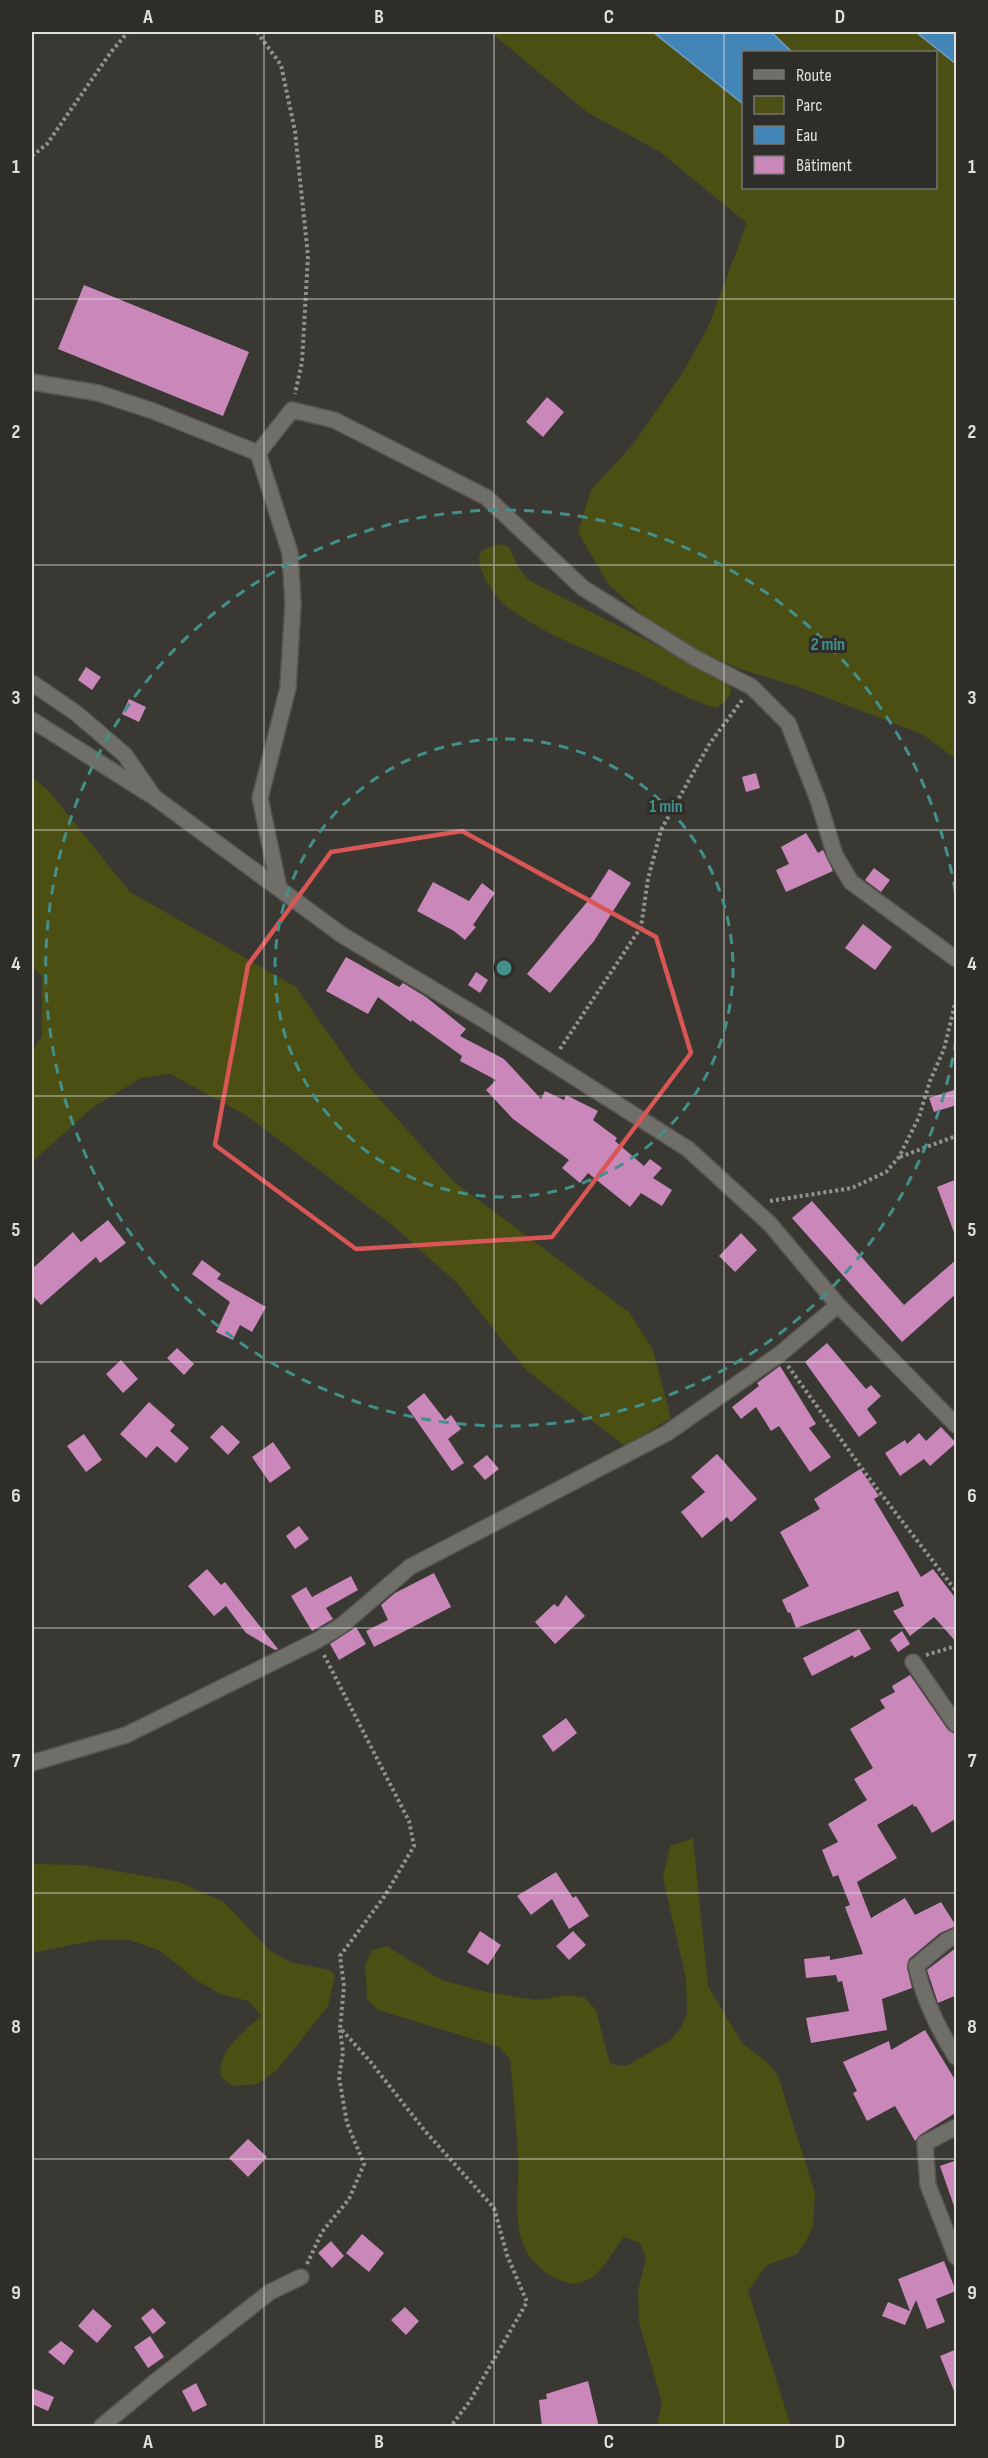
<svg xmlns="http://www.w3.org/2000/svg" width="988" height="2458" viewBox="0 0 988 2458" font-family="'Sofia Sans Condensed',sans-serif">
<rect width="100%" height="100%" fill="#393833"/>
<path fill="#4b4f13" d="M490,32H653L743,104L744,188H936V52H792L771,32H916L956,64V759L922,734L799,687L740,669L683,645L651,622L608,584L578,532L591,490L634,443L683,372L708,327L747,223L660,152L587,112Z
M501,544L509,547L519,569L530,581L723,679C739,690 728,700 716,708C687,700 664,685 637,672C596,653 548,637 510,609C496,599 485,582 480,565C475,549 489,547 501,544Z
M32,777L48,790L130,892L296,987L356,1073L454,1182L629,1312L653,1350L671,1418L625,1446L527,1371L457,1283L390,1223L246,1115L170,1074L141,1078L92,1108L32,1162V1052L42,1036V976L32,966Z
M693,1838L708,1986L742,2043L768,2063L778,2076L815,2193L813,2226L806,2241L797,2254L767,2265L748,2291L791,2426H657L662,2402L639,2323L638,2291L646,2258L640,2243L624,2237C605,2262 591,2297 555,2278C547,2274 532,2262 528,2254C511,2227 520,2185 518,2155C516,2123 513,2091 510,2059L499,2047L378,2010L367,1999L365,1965L372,1950L387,1946L441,1980L487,1992L536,2000L569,1995L585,1998L596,2010L610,2064L627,2066L669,2041L681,2028L687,2013L686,1979L663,1878L670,1846Z
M32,1864L82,1865L179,1882L224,1902L269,1950L290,1962L329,1970L335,1975L328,2006L277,2070L258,2084L233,2086L221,2077C216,2051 245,2031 261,2016L249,2001L223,1995L196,1980L159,1950L129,1940H97L32,1953Z"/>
<path fill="#4285b6" stroke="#71a0c1" stroke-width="1.5" d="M653,32H771L792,52H744L743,104Z
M916,32H956V64Z"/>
<path fill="#c988b9" d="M84,285L249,352L223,416L58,349Z
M547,397L564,412L543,437L526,422Z
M86,667L101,677L92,690L78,680Z
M129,699L146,707L139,722L122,714Z
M756,773L760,788L746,792L742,777Z
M806,833L818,853L823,850L833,871L786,892L776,870L789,864L781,847Z
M874,868L890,880L881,892L865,880Z
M609,869L631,883L594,941L550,993L527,974L592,896Z
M433,882L469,901L482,883L495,893L473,925L476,927L465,940L454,931L417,911Z
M863,924L892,947L875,970L845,948Z
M346,957L399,987L403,983L426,997L466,1029L460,1036L504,1059L541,1099L545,1091L564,1100L566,1095L598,1111L593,1120L617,1138L615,1141L644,1166L650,1159L662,1168L653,1178L672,1190L662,1206L641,1193L630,1207L588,1173L580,1183L562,1168L569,1160L513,1119L486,1090L496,1080L460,1061L462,1056L412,1020L411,1022L378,997L368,1014L326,991Z
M476,972L488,980L480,993L468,985Z
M957,1089V1105L934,1112L929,1098Z
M957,1179V1234L955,1235L937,1187Z
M812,1201L904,1305L957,1259V1293L902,1342L792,1218Z
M108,1220L126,1243L100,1263L96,1257L41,1305L32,1295V1269L73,1232L81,1242Z
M741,1233L757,1250L735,1272L719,1256Z
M202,1260L221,1274L217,1279L266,1307L252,1332L240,1325L233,1340L216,1332L230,1302L192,1274Z
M827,1343L866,1389L871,1385L881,1396L867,1409L877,1423L859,1437L805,1362Z
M177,1348L194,1364L184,1375L167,1358Z
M121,1360L138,1379L123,1393L106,1374Z
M780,1366L816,1424L809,1428L831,1457L810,1472L779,1426L771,1431L756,1407L741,1419L732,1407L759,1386L757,1383Z
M424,1393L445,1420L451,1415L461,1429L448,1439L464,1463L452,1471L407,1407Z
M149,1402L175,1425L170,1431L189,1448L176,1463L157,1446L146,1458L120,1434Z
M222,1425L240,1442L228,1455L210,1437Z
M941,1427L956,1443L930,1466L924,1459L900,1476L885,1453L905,1440L907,1444L919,1433L926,1441Z
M84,1434L102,1460L86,1472L67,1446Z
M273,1442L291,1468L270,1483L252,1457Z
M717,1454L757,1499L731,1522L727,1517L702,1538L681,1512L705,1492L691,1477Z
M487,1455L499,1469L485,1480L473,1466Z
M860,1469L879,1496L874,1499L921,1577L933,1569L957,1600V1643L934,1617L910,1636L893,1611L904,1606L898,1591L796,1628L790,1612L788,1613L782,1600L809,1586L780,1532L820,1509L814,1499Z
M299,1526L309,1539L295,1549L286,1536Z
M207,1569L221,1585L225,1582L278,1649L275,1650L246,1633L226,1606L214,1616L188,1586Z
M434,1573L451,1607L374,1647L366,1631L388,1620L381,1605L395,1593Z
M351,1576L358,1590L326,1608L333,1619L312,1631L291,1596L306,1587L312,1597Z
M566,1595L585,1616L555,1644L535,1622L554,1604L558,1607Z
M356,1627L366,1644L339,1660L330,1644Z
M859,1629L871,1649L854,1658L853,1655L812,1676L803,1658Z
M902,1631L910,1644L898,1652L890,1640Z
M910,1675L948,1730L957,1735V1818L932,1833L916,1806L914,1807L913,1804L877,1825L897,1858L857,1882L871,1918L905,1898L915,1915L941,1902L956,1926L940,1933L909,1959L907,1968L912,1988L882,1999L887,2030L811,2043L806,2018L849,2011L842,1981L838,1982L836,1975L806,1978L804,1959L830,1956V1960L863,1954L845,1907L850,1905L838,1875L833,1877L822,1850L838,1842L828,1824L867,1800L854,1779L873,1768L850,1729L885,1708L880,1700L895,1692L892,1686Z
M566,1718L577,1733L553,1752L542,1736Z
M556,1872L573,1898L576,1896L589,1916L569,1929L552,1899L531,1915L517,1896Z
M480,1931L501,1945L488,1965L467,1952Z
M573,1931L586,1945L569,1960L556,1946Z
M957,1947V1995L938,2003L927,1970Z
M925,2030L957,2083V2112L920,2135L915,2141L895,2106L867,2121L853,2093L857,2091L843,2062L889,2041L891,2050Z
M248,2139L267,2157L248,2177L229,2158Z
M957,2160V2206H954L940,2166Z
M362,2234L384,2253L369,2272L346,2253Z
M331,2241L344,2256L332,2268L318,2253Z
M944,2261L956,2291L936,2299L945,2322L927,2329L916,2300L905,2325L882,2316L888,2302L910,2311L898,2279Z
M405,2307L419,2321L406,2335L391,2320Z
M153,2308L166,2323L153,2334L141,2318Z
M93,2309L112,2326L97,2343L78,2326Z
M150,2336L164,2357L148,2368L134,2347Z
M61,2341L74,2351L64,2365L48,2352Z
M957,2349V2396H956L940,2356Z
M588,2381L599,2427H542L539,2400L547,2399L546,2394Z
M196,2383L207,2405L193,2412L182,2391Z
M32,2388L54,2397L48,2411L32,2404Z"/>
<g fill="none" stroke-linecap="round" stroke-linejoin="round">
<g stroke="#565551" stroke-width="18">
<path id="minor" d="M32,382L98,393L153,411L258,453
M258,453L292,410L334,420L486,497L583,588L695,658L752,687L788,723L818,800L835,855L851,882L956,959
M258,453L290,553L293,604L288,688L260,798L279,888
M32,683L76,713L125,755L154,797L342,935L484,1020L688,1149L770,1224L838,1305L956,1425
M32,720L149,794
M913,1662L956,1725
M32,1763L126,1735L316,1641L341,1626L410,1567L667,1433L780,1354L838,1305
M956,1936L946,1941L916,1966C924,1999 938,2029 956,2057
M956,2127L925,2143L928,2185L956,2257
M102,2426L155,2382L270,2292L301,2277"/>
</g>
<path stroke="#92918d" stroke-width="4" stroke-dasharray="3 3" stroke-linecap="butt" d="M257,32L281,65L295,131L308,256L302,362L295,394
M32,156L47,144L111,52L128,32
M560,1049L641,927L648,879L661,830L710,743L743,699
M900,1157L956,1136
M770,1201L852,1188L886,1172L899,1157L919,1117L930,1081L944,1049L956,1000
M788,1366L868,1477L956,1591
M324,1655L409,1821L414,1846L384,1897L340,1956L344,1986L340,2028L369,2060L425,2131L494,2208L507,2255L527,2302L470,2401L451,2426
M926,1655L956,1646
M307,2264L322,2232L349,2199L364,2164L347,2123L339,2077L343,2053L340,2029"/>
<use href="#minor" stroke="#706e69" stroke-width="15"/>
</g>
<path fill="none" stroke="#d85655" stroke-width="4.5" stroke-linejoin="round" d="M462,831L656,937L691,1053L552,1237L356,1249L215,1145L248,965L331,852Z"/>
<path fill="none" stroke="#e0dfdc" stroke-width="1.5" stroke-opacity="0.55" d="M264,32V2426M494,32V2426M724,32V2426M32,299H956M32,565H956M32,830H956M32,1096H956M32,1362H956M32,1628H956M32,1893H956M32,2159H956"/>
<g fill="none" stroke="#43908a" stroke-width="3" stroke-dasharray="10 8">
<circle cx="504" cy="968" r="229"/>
<path d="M956 1040A458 458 0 1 1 956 896"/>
</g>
<circle cx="504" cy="968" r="9" fill="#43908a" stroke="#2f2d29" stroke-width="3"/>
<g font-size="18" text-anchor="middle" font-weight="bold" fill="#43908a" stroke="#2f2d29" stroke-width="6" stroke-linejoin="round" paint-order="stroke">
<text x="828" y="650">2 min</text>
<text x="666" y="812">1 min</text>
</g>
<rect width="988" height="2458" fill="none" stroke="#2f2d29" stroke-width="66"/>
<rect x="742" y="51" width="195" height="138" fill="#2f2d29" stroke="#767471" stroke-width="1.5"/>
<rect x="754" y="70" width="30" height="9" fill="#706e69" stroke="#767471" stroke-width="1.5"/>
<text x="796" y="81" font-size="18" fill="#e0dfdc">Route</text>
<rect x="754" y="96" width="30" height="18" fill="#4b4f13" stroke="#767471" stroke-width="1.5"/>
<text x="796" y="111" font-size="18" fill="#e0dfdc">Parc</text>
<rect x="754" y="126" width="30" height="18" fill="#4285b6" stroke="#767471" stroke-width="1.5"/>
<text x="796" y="141" font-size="18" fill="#e0dfdc">Eau</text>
<rect x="754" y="156" width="30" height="18" fill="#c988b9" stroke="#767471" stroke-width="1.5"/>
<text x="796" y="171" font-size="18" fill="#e0dfdc">Bâtiment</text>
<rect x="33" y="33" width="922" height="2392" fill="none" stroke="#e0dfdc" stroke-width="2"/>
<g font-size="20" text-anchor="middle" font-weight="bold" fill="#e0dfdc">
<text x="148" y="23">A</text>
<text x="379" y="23">B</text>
<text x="609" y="23">C</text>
<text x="840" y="23">D</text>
<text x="16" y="173">1</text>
<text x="972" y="173">1</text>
<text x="16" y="438">2</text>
<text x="972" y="438">2</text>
<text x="16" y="704">3</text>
<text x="972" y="704">3</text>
<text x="16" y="970">4</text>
<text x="972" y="970">4</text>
<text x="16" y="1236">5</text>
<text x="972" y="1236">5</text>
<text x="16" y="1502">6</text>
<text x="972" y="1502">6</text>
<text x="16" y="1767">7</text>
<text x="972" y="1767">7</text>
<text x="16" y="2033">8</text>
<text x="972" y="2033">8</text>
<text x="16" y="2299">9</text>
<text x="972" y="2299">9</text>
<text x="148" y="2448">A</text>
<text x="379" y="2448">B</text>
<text x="609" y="2448">C</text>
<text x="840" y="2448">D</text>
</g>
</svg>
